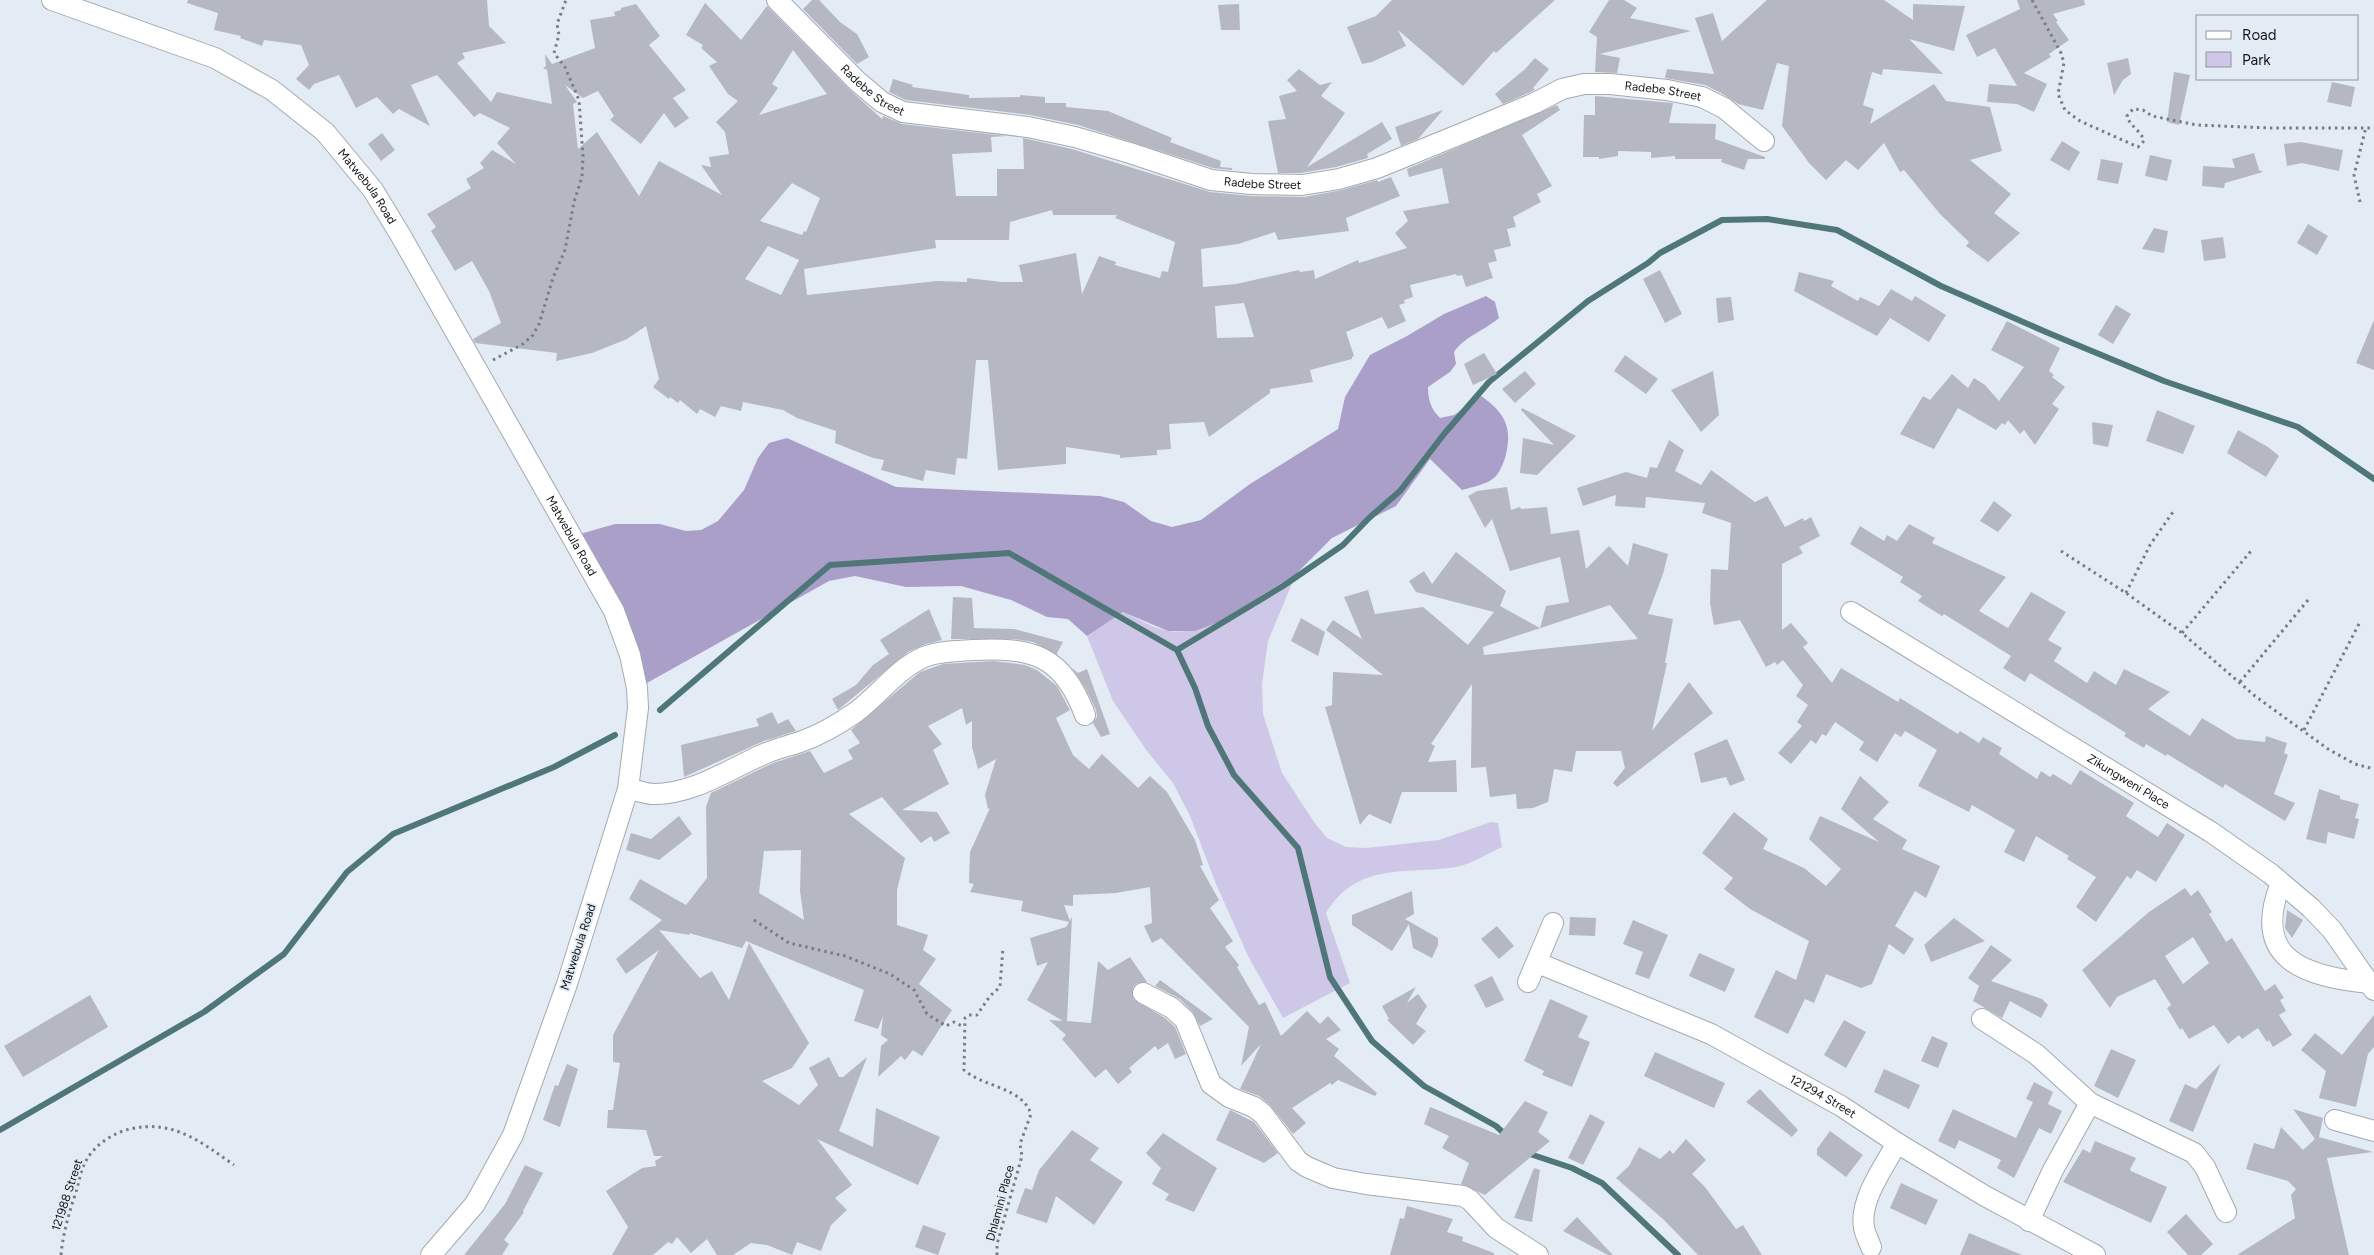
<svg xmlns="http://www.w3.org/2000/svg" width="2374" height="1255" viewBox="0 0 2374 1255" font-family="Figtree,sans-serif">
<rect width="100%" height="100%" fill="#e3ecf4"/>
<path fill="#cfc7e7" d="M1296,574L1268,641L1262,684L1263,714L1282,773L1314,822L1327,838L1346,847L1366,848L1439,840L1491,822L1498,823L1502,847C1488,853 1472,864 1456,867C1405,875 1358,861 1326,913L1350,983L1283,1018L1249,958L1216,884L1190,816L1173,783L1147,751L1113,701L1087,636L1123,612C1137,618 1154,629 1169,631C1213,637 1260,596 1296,574Z"/>
<path fill="#a99fc8" d="M1486,296L1495,302L1499,318C1485,330 1464,337 1454,352L1456,364L1450,372L1428,387C1428,400 1431,409 1440,418L1454,415L1481,396C1506,413 1513,429 1505,458C1503,464 1499,474 1494,478C1485,485 1472,487 1462,490L1430,459L1396,506L1332,538L1296,574L1219,622L1195,631H1168L1123,612L1087,636L1068,619L1047,617L1011,600L961,586L906,587L855,576L829,581L638,688L573,536L615,524H660L686,531L701,530L718,521L744,490L758,458L769,443L787,438L896,487L1100,496L1124,502L1151,521L1172,527L1201,520L1250,484L1338,429L1345,397L1370,355L1407,336L1444,314Z"/>
<g fill="none" stroke-linecap="round" stroke-linejoin="round">
<path stroke="#4f777a" stroke-width="6" d="M1177,650L1195,688L1208,726L1234,775L1298,848L1330,977L1372,1041L1424,1086L1496,1126L1508,1137
M660,710L830,565L1009,553L1177,650L1283,586L1343,545L1369,518L1400,491L1444,434L1489,382L1588,301L1648,263L1660,253L1722,220L1767,219L1837,230L1941,286L2046,332L2164,381L2298,427L2374,479
M0,1130L204,1012L284,954L347,872L393,834L554,767L615,735
M1527,1153L1572,1168L1602,1183L1678,1255"/>
</g>
<path fill="#b5b8c2" fill-rule="evenodd" d="M188,0H487L489,26L506,43L462,53L465,58L457,63L491,102L497,92L552,104L547,70L543,68L546,66L545,54L552,64L595,48L590,20L615,16L614,12L621,10V8L636,4L660,36L649,45L686,90L673,98L689,118L675,128L664,113L641,144L610,120L614,116L598,91L583,98L565,85L577,102L573,104L578,149L597,132L639,196L659,161L722,195L701,165L711,167L709,157L729,154L725,132L716,122L738,101L728,94L709,66L717,62L701,48L703,45L686,35L705,3L741,40L767,6L849,89L882,119L883,116L902,124L1006,136L991,137L992,152L952,154L956,196H997V169H1024L1023,138L1072,149L1210,192L1252,196L1304,197L1342,190L1377,180L1378,182L1391,177L1400,196L1346,218L1349,231L1278,240L1275,232L1238,244L1201,249L1203,287L1236,284L1299,270L1300,272L1314,270L1315,279L1358,260L1359,263L1407,248L1395,233L1408,221L1403,211L1449,203L1442,168L1409,177L1407,169L1557,105L1560,110L1522,135L1552,186L1537,194L1541,202L1513,217L1516,227L1507,229L1511,246L1494,250L1497,261L1488,263L1493,278L1466,287L1462,275L1457,276L1456,274L1410,285L1413,297L1404,300L1405,303L1399,305L1406,321L1388,329L1382,317L1346,332L1354,356L1352,357V359L1310,370L1313,382L1270,389V393L1209,437L1204,422L1169,424L1171,449L1157,450V455L1120,458V455L1066,447V464L998,470L988,360H976L967,459L957,458L955,475L926,470L923,481L881,470L884,460L873,458L835,443L836,431L797,418L783,410L743,402L741,411L721,406L715,417L700,409L697,414L680,400L678,403L670,397L669,399L653,387L659,379L646,326L627,339L592,353L556,361L557,353L475,343L473,339L501,323L489,291L472,261L455,271L431,231L436,227L427,214L471,188L466,179L484,168L480,163L492,150L516,164L497,143L510,128L480,113L474,117L437,75L411,85L430,126L399,109L393,114L377,97L356,108L339,75L314,84L309,90L296,79L309,65L301,45L264,40L262,46L240,38L241,36L214,30L218,13L187,3ZM793,50L827,94L759,115L778,88L772,84ZM792,183L820,198L806,232L804,231L802,235L760,221ZM1052,210L1053,215H1117L1115,218L1175,242L1168,272L1162,271L1160,278L1115,265L1116,262L1099,256L1082,294L1076,253L1019,265L1023,282H1002L967,278V282L937,281L807,295L804,269L936,248L935,240H1009L1010,222ZM768,246L799,260L781,295L745,279ZM1244,303L1254,337L1217,338L1215,306Z
M812,0H819L840,22L857,34L869,57L857,64L803,9Z
M1392,0H1555L1496,53L1494,51L1463,86L1398,30L1406,46L1372,62L1362,64L1347,27L1376,16Z
M1609,0H1624L1637,8L1630,18L1691,31L1600,54L1620,58L1617,73L1595,72L1597,37L1589,32Z
M1767,0H1884L1913,20V4L1965,6L1954,51L1909,39L1943,74L1883,69L1882,75L1872,72L1863,105L1874,109L1870,124L1934,84L1946,101L1990,107L2002,151L1970,160L2011,194L1994,213L2020,233L1988,262L1966,246L1969,242L1940,214L1904,170L1900,172L1884,143L1858,170L1846,160L1826,180L1809,163L1782,126L1789,66L1777,63L1763,110L1738,104L1721,93L1705,85L1665,78L1667,69L1714,74L1695,18L1713,13L1722,41Z
M2017,0H2084L2085,5L2053,14L2058,21L2056,22L2069,40L2049,54L2051,57L2024,73L2047,84L2034,112L2017,104L1987,102L1989,84L2017,86L1995,48L1977,57L1966,35L2020,9Z
M1239,4L1240,30H1221L1218,5Z
M1535,58L1549,69L1533,88L1535,90L1503,104L1495,94L1525,69Z
M2128,58L2131,74L2123,80L2114,95L2107,63Z
M1299,69L1320,85L1332,82L1321,96L1345,113L1307,167L1382,122L1392,139L1367,154L1368,158L1336,167L1301,173H1278L1268,121L1286,119L1279,96L1297,91L1287,80Z
M2174,72L2190,75L2179,125L2167,122Z
M893,79L913,85L912,87L969,95V98L1020,97V95L1045,97V103H1066V107L1108,111L1172,138L1170,142L1221,161L1220,167L1232,168V170L1213,168L1078,125L1030,115L906,100L889,92Z
M2332,82L2355,87L2351,107L2327,102Z
M1595,96L1673,103L1669,123L1716,124L1715,139L1765,157V159H1748L1744,170L1721,162L1722,159H1675V156L1651,158V152L1618,151V156L1599,159V157H1583L1584,115H1595Z
M1443,110L1418,139L1401,146L1395,127Z
M382,133L395,150L381,161L368,144Z
M2062,141L2080,152L2069,171L2050,160Z
M2301,142L2343,150L2339,171L2302,163L2287,166L2284,144Z
M2254,153L2259,170L2263,172L2225,183L2224,188L2202,186L2203,166L2235,168L2232,159Z
M2150,155L2172,160L2167,181L2145,176Z
M2101,159L2123,163L2118,184L2097,180Z
M2308,224L2328,236L2317,255L2297,243Z
M2154,228L2168,231L2164,253L2142,249Z
M2223,237L2226,258L2204,261L2201,240Z
M1660,270L1682,314L1665,323L1643,279Z
M1799,272L1834,281L1831,286L1858,301L1860,297L1879,306L1891,289L1912,301L1915,296L1946,315L1929,342L1890,318L1877,336L1794,291Z
M1731,297L1734,320L1718,323L1716,298Z
M2116,305L2131,314L2113,344L2098,335Z
M2374,320V370L2356,363Z
M2007,321L2060,348L2049,371L2054,375L2052,377L2065,387L2052,404L2059,409L2035,445L2024,430L2020,434L2008,420L2005,425L2002,423L1996,430L1958,408L1934,449L1900,434L1923,396L1930,400L1952,374L1968,388L1974,378L1985,385L1999,401L2024,367L1991,350Z
M1484,353L1497,374L1473,385L1464,364Z
M1625,355L1658,379L1646,394L1614,371Z
M1525,371L1536,384L1515,403L1502,389Z
M1713,371L1719,415L1701,432L1671,390Z
M1522,408L1576,436L1537,475L1520,473L1523,438L1554,445L1521,410Z
M2157,410L2195,426L2183,454L2146,441Z
M2092,422L2113,425L2108,447L2093,444Z
M2238,430L2268,447L2279,456L2266,477L2227,453Z
M1669,440L1684,450L1675,471L1701,485L1711,470L1755,502L1767,496L1785,527L1803,518L1804,521L1811,517L1820,536L1799,547L1803,553L1782,564V630L1791,623L1808,643L1803,647L1832,683L1841,668L1898,702L1900,698L1958,734L1960,731L1979,743L1983,737L2002,748L1999,754L2037,779L2041,771L2050,777L2053,774L2071,785L2080,770L2134,803L2126,816L2158,837L2167,823L2185,835L2156,882L2137,870L2131,879L2127,876L2096,922L2076,907L2096,877L2067,859L2069,856L2036,836L2024,862L2004,852L2015,830L1972,805L1969,812L1918,786L1937,750L1905,731L1901,737L1895,733L1877,762L1859,750L1864,742L1835,722L1826,736L1822,734L1816,744L1811,740L1791,764L1778,753L1802,726L1797,722L1808,705L1796,696L1803,685L1783,660L1777,665L1775,662L1766,667L1740,620L1714,625L1710,603L1711,569L1728,570L1731,523L1702,513L1705,503L1646,497L1645,508L1615,506L1616,495L1583,506L1577,488L1626,472L1647,478L1650,467L1657,468Z
M1507,487L1511,510L1520,507L1521,509L1547,507L1551,534L1579,530L1586,569L1609,546L1628,566L1633,543L1668,554L1663,574L1648,614L1673,619L1665,663H1667L1652,731L1689,682L1713,713L1617,787L1613,783L1625,768L1621,751H1576L1572,772L1554,769L1548,802L1533,808L1517,809L1516,794L1490,797L1486,767L1471,768L1472,684L1431,744L1435,746L1428,762L1456,760L1457,792H1402L1391,824L1369,814L1360,825L1325,707L1332,705L1333,672L1383,675L1326,630L1333,620L1362,639L1344,597L1368,590L1375,614L1423,607L1468,645L1494,612L1416,592L1409,581L1424,571L1432,584L1456,552L1506,591L1500,606L1540,628L1546,606L1569,602L1560,557L1510,571L1492,519L1485,528L1468,496L1477,491ZM1610,605L1638,639L1484,655L1483,647Z
M1994,501L2012,515L1998,532L1980,521Z
M1909,524L1935,538L1932,543L2006,577L1979,611L2008,628L2031,592L2066,612L2048,640L2062,648L2054,661L2087,683L2094,671L2116,685L2124,669L2170,692L2148,709L2190,736L2202,718L2237,739L2265,742L2266,736L2287,743L2284,753L2288,755L2274,794L2295,803L2285,821L2225,784L2223,788L2167,754L2166,756L2146,744L2144,748L2124,736L2126,733L2030,673L2025,682L2003,668L2011,656L1944,614L1942,616L1918,601L1922,596L1900,582L1903,577L1850,544L1860,526L1884,541L1887,535L1897,541Z
M953,597L972,598L974,628L1014,629L1063,642L1057,653L1058,655L1033,642L1014,639H951Z
M929,609L942,640L926,644L908,652L838,710L832,699L856,685L873,665L889,654L880,640Z
M1301,618L1325,632L1318,656L1291,641Z
M994,661L1025,665L1037,670L1057,686L1070,710L1056,718L1073,755L1089,769L1102,754L1138,788L1150,776L1167,792L1195,840L1203,865L1200,866L1219,900L1210,908L1233,941L1225,947L1239,965L1237,967L1259,1005L1265,1002L1281,1036L1307,1011L1320,1024L1328,1016L1341,1030L1326,1039L1339,1049L1334,1056L1377,1093L1375,1096L1338,1080L1332,1085L1330,1083L1292,1108L1306,1123L1293,1134L1270,1105L1259,1096L1240,1089L1261,1044L1241,1066L1249,1027L1161,938L1152,943L1144,926L1152,923L1150,887L1116,893L1073,895V906L1064,905L1070,921L1072,917L1067,1021L1091,1023L1098,961L1108,970L1130,957L1147,982L1137,983L1133,987V999L1165,1018L1175,1027L1186,1054L1175,1059L1168,1043L1158,1050L1155,1046L1129,1068L1132,1072L1118,1084L1106,1069L1095,1078L1062,1039L1066,1035L1049,1020L1063,1021L1027,1000L1048,962L1037,966L1030,938L1066,927L1069,922L1021,911L1023,901L970,892L974,884L969,883L970,852L990,808L988,809L985,795L996,759L978,769L972,747V721L966,725L962,708L928,726L942,744L933,750L949,784L902,810L937,812L950,833L934,842L931,836L921,843L882,797L849,814L905,858L897,890V925L928,935L923,950L936,959L919,984L952,1010L922,1056L913,1050L905,1060L901,1056L878,1077L881,1046L888,1040L881,1035L883,1016L878,1029L854,1021L864,990L746,941L742,948L689,933L690,935L659,930L700,978L712,971L729,1000L749,943L809,1043L792,1068L762,1081L799,1105L818,1085L809,1068L829,1057L839,1077H843L867,1057L839,1131L873,1147L876,1108L940,1137L918,1185L817,1139L852,1185L835,1198L847,1210L831,1225L821,1251L797,1242L792,1255L767,1245L751,1243L733,1255H717L707,1239L691,1253L677,1237L672,1244L668,1242L653,1255H612L628,1227L606,1191L642,1168L656,1166L655,1161L663,1156H654L646,1130L607,1128L608,1110H613L620,1063L613,1062V1035L659,950L626,974L616,959L662,920L629,899L640,879L686,905L707,878L706,807L711,793L773,763L810,751L824,773L853,759L848,750L860,743L851,730L920,672L943,664ZM801,850L800,891L804,920L759,893L764,851Z
M1072,668L1078,673L1087,669L1110,734L1101,737L1093,723L1097,717L1096,710L1086,689Z
M772,712L778,724L788,719L796,731L764,741L684,777L681,745L759,726L756,719Z
M1727,739L1745,780L1730,786L1726,777L1701,783L1694,753Z
M1860,776L1889,802L1873,819L1907,840L1902,849L1940,866L1926,898L1915,891L1895,926L1914,939L1904,955L1889,944L1872,984L1861,988L1826,974L1814,1003L1805,999L1788,1034L1754,1017L1776,970L1796,980L1809,941L1750,909L1724,889L1733,878L1702,853L1734,812L1768,839L1763,849L1804,868L1826,886L1841,869L1809,839L1820,816L1879,842L1841,809Z
M2319,789L2340,796V799L2359,804L2355,818L2359,819L2354,839L2328,832L2326,844L2306,839Z
M679,816L692,834L659,860L626,850L631,833L651,839Z
M2185,888L2191,896L2198,890L2212,912L2209,914L2226,942L2232,938L2265,991L2275,984L2284,998L2280,1000L2286,1011L2279,1015L2292,1035L2273,1047L2269,1040L2267,1042L2258,1028L2242,1039L2239,1035L2228,1044L2214,1025L2189,1039L2182,1028L2180,1030L2167,1008L2171,1005L2155,979L2117,997L2110,1008L2082,970L2149,912ZM2193,937L2209,963L2183,984L2165,956Z
M1412,891L1414,914L1405,919L1438,938V945L1432,958L1413,948L1409,924L1392,951L1352,925V915Z
M2287,910L2303,920L2292,938L2285,928Z
M1570,917L1596,918L1595,936L1569,935Z
M1954,918L1985,941L1931,962L1924,945Z
M1633,920L1668,935L1649,979L1635,974L1643,952L1623,944Z
M1497,926L1514,946L1499,959L1481,939Z
M1991,945L2012,960L1991,981L2042,999L2048,1005L2041,1018L2010,1001L2002,1018L1973,1001L1979,986L1968,978Z
M1699,953L1735,969L1725,992L1689,976Z
M1492,976L1504,1000L1486,1008L1474,985Z
M1160,980L1213,1019L1200,1026L1193,1012L1180,999L1155,986Z
M1416,987L1407,1003L1418,994L1427,1006L1416,1024L1426,1031L1413,1045L1387,1020L1389,1019L1382,1006Z
M90,995L108,1027L23,1077L4,1046Z
M1550,999L1588,1016L1578,1037L1590,1042L1572,1087L1542,1075L1544,1071L1524,1061Z
M2374,1015V1047L2368,1054L2356,1107L2319,1098L2326,1071L2301,1050L2315,1033L2342,1055Z
M1844,1020L1866,1032L1846,1068L1824,1055Z
M1932,1036L1948,1043L1938,1068L1921,1061Z
M2111,1049L2136,1060L2118,1098L2094,1086Z
M1655,1052L1725,1083L1714,1108L1644,1076Z
M2221,1063L2193,1132L2169,1121L2185,1084L2196,1089Z
M567,1064L578,1069L560,1127L543,1120L555,1085L558,1086Z
M1884,1069L1920,1085L1909,1109L1874,1092Z
M2034,1082L2053,1092L2048,1104L2062,1111L2051,1134L2039,1128L2014,1178L1997,1168L2001,1160L1959,1140L1955,1149L1938,1141L1953,1109L2016,1138L2033,1102L2026,1099Z
M1760,1089L1798,1130L1792,1137L1746,1102Z
M1525,1101L1548,1112L1538,1132L1550,1141L1485,1195L1461,1184L1469,1163L1442,1148L1449,1136L1424,1124L1430,1107L1499,1135Z
M2293,1109L2323,1118L2319,1137L2373,1152L2327,1158L2349,1255H2237L2295,1218L2291,1195L2296,1189L2288,1181L2246,1169L2254,1143L2274,1149L2281,1127L2303,1150L2315,1139Z
M1230,1110L1254,1122L1278,1153L1264,1163L1216,1140Z
M1590,1114L1605,1122L1583,1165L1568,1158Z
M1072,1130L1099,1148L1090,1160L1123,1182L1094,1225L1056,1196L1047,1223L1016,1213L1025,1188L1032,1190L1039,1170Z
M1830,1131L1863,1155L1846,1177L1817,1155V1149Z
M1163,1133L1217,1168L1194,1212L1165,1200L1169,1194L1152,1184L1161,1168L1146,1153Z
M1686,1139L1706,1160L1692,1174L1705,1187L1736,1229L1743,1225L1762,1255H1698L1664,1220L1616,1178L1629,1166L1639,1147L1660,1159L1670,1150L1673,1154Z
M2095,1141L2136,1158L2130,1169L2131,1171L2167,1187L2151,1223L2063,1182L2083,1149L2090,1153Z
M525,1165L543,1173L523,1211L524,1212L504,1240L509,1244L502,1255H464L505,1204Z
M1534,1168L1540,1170L1532,1222L1514,1218Z
M1901,1183L1938,1200L1926,1225L1890,1208Z
M1407,1206L1453,1219L1447,1232L1463,1237L1462,1241L1494,1253V1255H1390L1400,1218L1404,1219Z
M2186,1214L2213,1244L2201,1255H2188L2167,1232Z
M1577,1217L1613,1255H1608L1563,1231Z
M923,1225L946,1233L938,1255L915,1247Z
M1969,1233L2022,1255H1960Z"/>
<g fill="none" stroke-linecap="round" stroke-linejoin="round">
<g stroke="#a2aab2" stroke-width="22">
<g id="minor">
<path id="s1" d="M52,0L215,58L272,90L325,132L373,190L401,236L614,611L630,655L637,688L638,708L628,789L567,984L513,1135L475,1204L431,1255"/>
<path id="s2" d="M777,0L857,81L882,102L903,112L1028,127L1075,137L1130,153L1211,180L1252,184L1302,185L1339,179L1377,168L1468,131L1535,103L1562,89L1584,84H1610L1667,90L1702,97L1724,108L1764,141"/>
<path id="s3" d="M1851,612L2211,832L2271,874L2311,908L2332,930L2374,990"/>
<path d="M628,789C637,790 646,794 654,794C694,794 729,769 764,754C775,749 788,746 800,742C820,735 839,724 856,712C880,694 897,669 924,657C938,651 958,651 973,650C1032,647 1063,655 1085,715"/>
<path d="M2281,883C2250,960 2306,977 2370,983"/>
<path id="s4" d="M1538,963L1711,1034L1841,1106L1897,1143L1985,1196L2095,1255"/>
<path d="M1528,982L1553,923"/>
<path d="M1143,993L1172,1008L1185,1020L1211,1084L1229,1097L1254,1107L1263,1114L1298,1161L1307,1167L1333,1178L1366,1184L1463,1196L1470,1200L1496,1228L1538,1255"/>
<path d="M1982,1019L2036,1054L2090,1103L2194,1153L2205,1167L2226,1212"/>
<path d="M2335,1120L2374,1131"/>
<path d="M2029,1221L2053,1170L2090,1103"/>
<path d="M1871,1247C1869,1241 1865,1234 1864,1228C1859,1200 1884,1167 1897,1143"/>
</g>
</g>
<path stroke="#777d82" stroke-width="3" stroke-dasharray="2.5 4" stroke-linecap="butt" d="M2032,0L2061,53L2064,63L2058,94L2065,110L2080,121L2138,147L2144,141C2141,130 2130,127 2127,116L2133,109L2143,110L2152,116L2197,125L2269,128H2374
M2360,202L2354,175L2366,127
M493,360L523,344L533,335L539,324L553,278L565,250L574,202L582,177L583,156L579,100L565,67L554,53L559,35L557,24L566,0
M2061,551L2126,593L2182,633L2255,696L2328,749L2355,764L2374,769
M2126,593L2150,545L2175,509
M2182,633L2251,551
M2240,682L2308,600
M2304,730L2360,622
M754,920L789,943L845,956L890,974L914,990L927,1014L946,1026L954,1022L964,1027
M61,1255C63,1233 69,1213 76,1192C79,1182 81,1168 87,1159C96,1144 113,1133 130,1129C173,1119 201,1142 234,1165
M997,1255V1244L1022,1156L1020,1144L1031,1114C1022,1087 983,1087 964,1070L965,1018L969,1015H977L990,996L1000,987L1003,947"/>
<use href="#minor" stroke="#fff" stroke-width="20"/>
</g>
<g text-anchor="middle" dominant-baseline="central" stroke-width="4" stroke-linejoin="round" paint-order="stroke">
<g font-size="12" fill="#121518" stroke="#e3ecf4">
<text stroke="none"><textPath href="#s2" startOffset="132">Radebe Street</textPath></text>
<text stroke="none"><textPath href="#s2" startOffset="958">Radebe Street</textPath></text>
<text stroke="none"><textPath href="#s2" startOffset="538">Radebe Street</textPath></text>
<text stroke="none"><textPath href="#s1" startOffset="375">Matwebula Road</textPath></text>
<text stroke="none"><textPath href="#s1" startOffset="780">Matwebula Road</textPath></text>
<text stroke="none"><textPath href="#s3" startOffset="325">Zikungweni Place</textPath></text>
<text transform="translate(578 947) rotate(-72)">Matwebula Road</text>
<text stroke="none"><textPath href="#s4" startOffset="315">121294 Street</textPath></text>
<text transform="translate(67 1195) rotate(-72)">121988 Street</text>
<text transform="translate(1000 1203) rotate(-75)">Dhlamini Place</text>
</g>
</g>
<rect x="2196" y="15" width="162" height="65" fill="#e3ecf4" stroke="#8f969c"/>
<rect x="2206" y="31" width="25" height="8" fill="#ffffff" stroke="#8f969c"/>
<text x="2242" y="40" font-size="15" fill="#121518">Road</text>
<rect x="2206" y="52" width="25" height="15" fill="#cfc7e7" stroke="#8f969c"/>
<text x="2242" y="65" font-size="15" fill="#121518">Park</text>
</svg>
